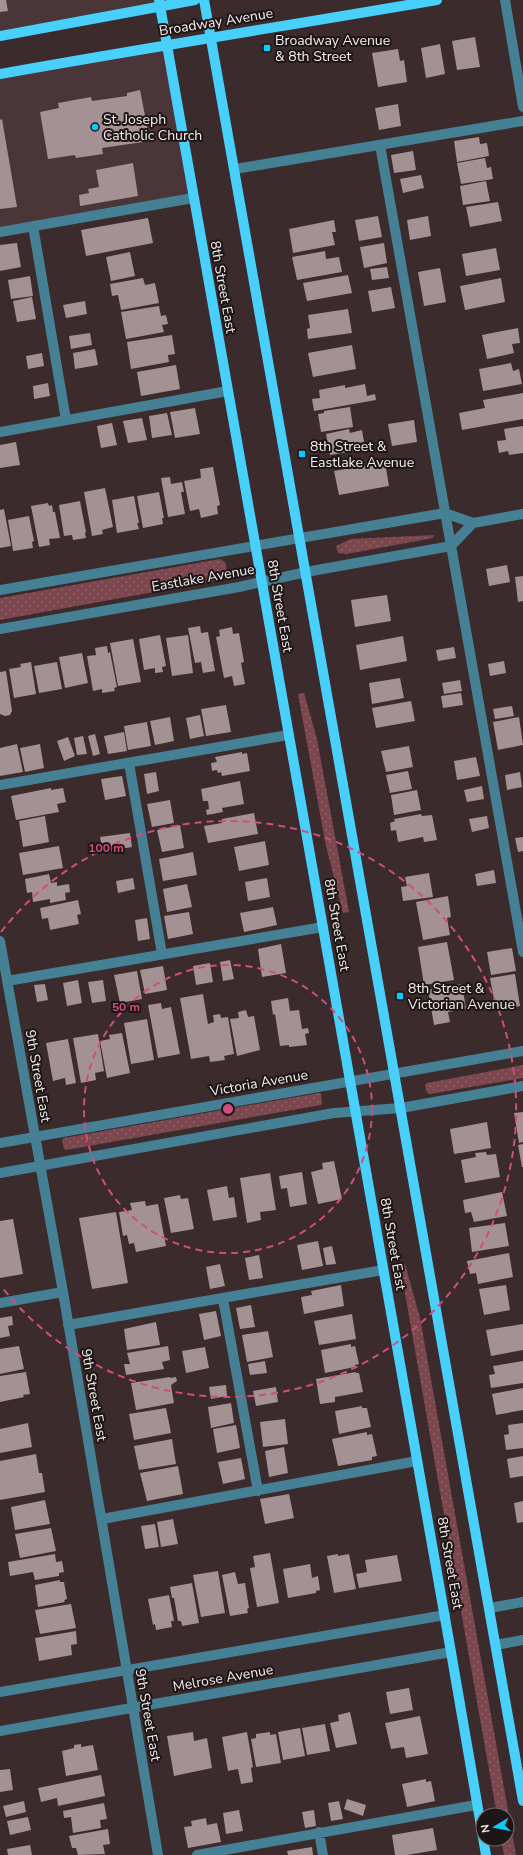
<svg xmlns="http://www.w3.org/2000/svg" width="523" height="1855" viewBox="0 0 523 1855" font-family="'Nunito Sans',sans-serif">
<defs>
<pattern id="grass-dots" width="8" height="8" patternUnits="userSpaceOnUse"><rect width="8" height="8" fill="#7b464e"/><path d="M2 2h.1M6 6h.1" fill="none" stroke="#8e6168" stroke-width="1.8" stroke-linecap="round"/></pattern>
</defs>
<rect width="100%" height="100%" fill="#3b2b2d"/>
<path fill="#4a3538" d="M0,0H159L160,7L0,36Z
M166,44L193,198L0,232V74Z"/>
<path fill="url(#grass-dots)" d="M434,535L433,538L347,554L338,553L336,546L351,539Z
M220,559L225,562L228,575L225,579L0,620V598Z
M304,693L317,739L349,912L343,913L326,846L298,694Z
M523,1065V1078L430,1094L427,1093L425,1085L427,1083Z
M319,1093L321,1094L322,1103L321,1105L66,1150L64,1149L62,1140L64,1138Z
M405,1264L420,1318L516,1855H504L501,1839H507V1815H497L400,1265Z"/>
<path fill="#a49193" d="M0,0H6L8,11L0,12Z
M475,37L480,67L457,70L452,41Z
M440,44L445,74L426,78L421,48Z
M398,49L400,61L404,60L407,82L378,87L372,53Z
M140,90L150,141L102,148L103,154L76,158L75,155L48,159L40,112L59,108L58,103L91,97L92,101L127,96V93Z
M398,104L401,126L379,130L375,108Z
M2,119L17,207L0,209V120Z
M479,137L480,144L487,143L489,156L457,162L454,141Z
M413,151L416,170L394,173L391,155Z
M485,158L487,168L491,167L493,179L461,184L457,163Z
M133,163L138,196L80,206L79,195L89,193L88,189L99,187L96,170Z
M421,175L424,188L403,193L400,179Z
M486,181L490,201L463,205L460,186Z
M498,202L502,221L470,227L466,207Z
M378,216L382,237L359,241L355,220Z
M428,216L431,236L410,240L407,220Z
M148,218L153,243L86,256L81,230Z
M334,220L336,232H332L335,245L293,253L289,229Z
M17,243L21,267L0,271V245Z
M384,243L387,263L364,268L360,247Z
M496,248L500,270L466,276L462,254Z
M325,251L326,259L339,257L342,272L297,280L292,257Z
M130,252L135,276L111,281L106,257Z
M387,267L389,278L372,280L370,269Z
M440,268L446,302L424,306L418,272Z
M348,275L352,293L307,301L303,283Z
M30,276L33,296L11,299L8,280Z
M143,278L145,285L155,283L159,303L121,310L118,295L112,296L110,284Z
M501,278L505,302L465,310L460,286Z
M391,287L395,308L372,312L368,291Z
M32,297L36,319L17,322L13,301Z
M85,301L87,314L66,318L63,305Z
M159,306L161,316L166,315L168,324L162,325L164,332L126,339L121,312Z
M348,309L352,333L308,339L307,329L310,328L308,315Z
M518,328L520,343L512,344L514,353L487,359L482,335Z
M90,333L92,345L71,349L69,336Z
M172,335L175,354L168,355L169,362L131,369L127,342Z
M352,345L356,369L313,377L308,353Z
M95,349L98,365L75,369L73,353Z
M42,353L44,366L28,369L26,356Z
M511,363L513,371L519,369L522,384L483,391L479,369Z
M176,365L180,389L141,396L137,372Z
M48,383L50,396L34,399L33,386Z
M365,384L367,396L375,394L376,400L314,411L312,399L320,398L319,390L345,385V388Z
M523,393V419L462,430L459,413L485,408L483,400Z
M350,407L353,427L321,432L318,414L324,413V411Z
M195,408L200,434L175,438L170,412Z
M167,413L172,435L152,438L149,416Z
M142,418L147,440L128,443L123,421Z
M414,420L417,442L392,446L388,424Z
M112,423L117,445L101,448L97,426Z
M523,426V453L509,455L508,451L499,453L497,441L506,440L504,429Z
M349,429L350,433L362,430L364,442L352,444L353,451L330,455L326,434Z
M16,442L20,465L0,468V445Z
M385,462L389,486L339,495L334,471Z
M213,467L220,505L217,506L218,514L201,518L199,509L190,511L184,481L201,478L200,469Z
M170,477L171,484L182,482L184,492H181L185,514L168,517L161,478Z
M105,488L113,527L102,530L103,534L92,536L84,492Z
M159,492L164,518H162L163,524L143,528L137,496Z
M134,496L139,523H137L139,529L117,533L112,500Z
M80,501L86,532L85,533L86,538L73,540L72,535L64,536L59,505Z
M48,503L49,506L52,505L53,512H55L60,538L49,539L50,545L39,547L31,506Z
M4,509L11,546L0,548V510Z
M29,516L34,541L32,542L33,548L13,551L8,520Z
M507,565L510,582L489,586L486,569Z
M523,576V601L518,602L515,577Z
M387,595L391,621L355,627L351,600Z
M200,626L201,633L208,632L215,671L203,673L201,662L195,663L188,628Z
M232,627L233,634L239,633L244,662L241,663L245,684L234,686L232,676L224,678L216,637L220,636L219,630Z
M160,635L166,666L162,667L163,672L155,673V668L144,670L139,639Z
M188,635L193,673L172,676L166,638Z
M403,636L407,661L360,670L356,645Z
M133,639L141,682L118,686L110,643Z
M107,646L108,653L110,652L117,687L114,688L115,691L102,693V689L93,691L87,656L96,655L95,648Z
M454,647L456,658L438,661L436,650Z
M82,653L88,683L65,688L59,657Z
M504,661L506,673L490,676L488,664Z
M31,662L36,694L14,698L9,669L21,667L20,664Z
M57,662L62,689L39,693L34,666Z
M6,671L12,711L10,715L5,716L0,714V672Z
M400,678L404,698L372,704L369,683Z
M460,680L462,691L444,694L442,683Z
M461,693L463,705L443,708L441,696Z
M411,701L415,721L376,728L372,708Z
M226,705L231,732L206,736L201,709Z
M512,706L514,716L495,719L493,709Z
M200,715L204,736L190,739L186,718Z
M170,717L174,741L155,745L150,721Z
M519,717L523,745L498,750L493,722Z
M147,722L151,746L128,750L124,726Z
M124,732L127,751L108,754L104,736Z
M95,734L100,754L93,756L88,736Z
M83,736L87,754L77,755L74,738Z
M68,737L75,756L64,761L57,741Z
M17,744L23,772L0,776V748Z
M40,744L44,768L25,772L20,748Z
M409,746L413,767L386,772L381,751Z
M242,752V754L247,753L250,771L222,776L221,772L218,773L217,770L212,771L211,763L217,762L215,757Z
M476,757L480,776L457,780L454,761Z
M408,771L412,789L390,793L386,775Z
M156,772L159,791L147,794L144,774Z
M520,772L522,787L507,790L505,775Z
M122,776L126,796L105,800L101,779Z
M240,781L244,804L222,808L223,812L207,815L206,810L209,809L208,801H203L201,789Z
M482,786L484,799L467,802L464,790Z
M51,788V790L63,788L66,802L57,804L59,812L16,820L11,796Z
M417,790L421,810L394,815L391,795Z
M170,800L174,823L152,827L147,804Z
M254,813L258,834L208,843L204,826L222,823V819Z
M421,814L422,816L432,815L437,840L424,842L423,837L398,842L396,830L391,831L390,823L395,821L394,819Z
M45,816L49,842L23,847L19,821Z
M487,816L489,828L472,832L469,819Z
M180,825L184,848L162,852L157,830Z
M130,833L132,847L103,852L100,837Z
M523,837V851L518,852L515,838Z
M265,841L269,865L239,871L234,847Z
M59,846L63,868L23,875L19,853Z
M193,852L197,875L163,881L159,859Z
M494,870L496,883L477,886L475,874Z
M429,873L433,897L403,901L401,887L407,886L405,877Z
M49,874L51,883L57,882V886L69,884L70,892L65,893L66,900L50,903V899L33,902L32,892L27,893L25,879Z
M133,878L135,889L118,893L116,881Z
M267,878L270,897L248,901L245,882Z
M187,884L192,907L167,912L163,889Z
M448,896L451,917L447,918L450,935L423,940L416,902Z
M78,900L81,914L77,915L79,924L50,930L48,918L42,919L40,908Z
M273,907L277,925L244,932L240,913Z
M189,912L193,934L168,939L164,916Z
M147,918L150,939L138,941L135,920Z
M447,942L454,980L424,985L418,947Z
M281,944L286,973L262,977L258,949Z
M512,948L516,971L491,975L487,952Z
M230,960L234,979L223,981L220,962Z
M210,963L213,982L196,985L193,966Z
M163,966L167,990L145,994L140,970Z
M137,971L142,999L120,1003L114,975Z
M515,974L520,1006L496,1010L490,978Z
M78,980L82,1003L67,1006L63,983Z
M103,980L106,1001L92,1003L88,982Z
M45,984L48,1000L37,1002L34,985Z
M462,984L466,1009L448,1012L450,1022L434,1025L428,990Z
M203,994L208,1024L214,1022L213,1015L220,1014L221,1018L228,1017L234,1054L224,1056L225,1060L210,1062L209,1056L191,1059L180,998Z
M288,998L290,1011L299,1010L302,1029L308,1028L309,1033L305,1034L307,1045L289,1047V1045L280,1046L275,1014L273,1015L271,1001Z
M161,1003L162,1009L171,1007L180,1054L158,1058L148,1005Z
M246,1010L248,1017L254,1016L260,1050L237,1056L230,1019L239,1018L238,1012Z
M147,1019L154,1060L131,1064L124,1023Z
M122,1033L130,1073L107,1078L100,1041L110,1039L109,1035Z
M98,1034L104,1071L95,1073L96,1080L81,1083L73,1038Z
M68,1039L76,1083L66,1085L65,1078L53,1081L46,1043Z
M523,1112V1142L519,1143L514,1113Z
M487,1122L491,1148L454,1154L450,1129Z
M523,1144V1167H522L518,1145Z
M486,1152L487,1155L496,1154L500,1177L465,1183L461,1160L476,1157L475,1153Z
M334,1161L342,1199L318,1204L311,1172L323,1169L322,1163Z
M302,1172L307,1204L290,1207L287,1188L281,1189L279,1176Z
M270,1173L276,1210L260,1212L261,1220L247,1223L240,1178Z
M227,1186L229,1198L234,1197L237,1217L213,1221L207,1190Z
M502,1192L507,1216L474,1222L471,1212L465,1213L463,1200Z
M180,1195L181,1199L188,1198L194,1229L171,1233L164,1198Z
M145,1201L146,1206L158,1204L166,1246L136,1252L134,1243L129,1244L127,1235L123,1236L119,1212L132,1210L130,1203Z
M116,1212L128,1283L92,1289L79,1218Z
M13,1219L23,1274L0,1278V1221Z
M505,1223L509,1246L472,1252L469,1228Z
M318,1241L323,1266L302,1270L297,1245Z
M332,1246L336,1264L326,1265L323,1248Z
M509,1253L513,1277L478,1284L476,1273L470,1274L467,1261Z
M259,1255L263,1278L249,1280L245,1258Z
M220,1264L225,1286L210,1289L206,1267Z
M341,1285L344,1306L304,1314L301,1297L312,1295L311,1291Z
M506,1285L510,1310L484,1315L479,1289Z
M251,1305L255,1327L240,1329L236,1308Z
M216,1311L221,1336L204,1340L199,1314Z
M352,1314L356,1339L319,1345L314,1321Z
M12,1316L13,1325L8,1326L10,1336L0,1338V1318Z
M156,1322L160,1345L127,1350L124,1329Z
M523,1324V1350L491,1356L486,1330Z
M268,1331L273,1357L247,1362L242,1335Z
M351,1344V1347L355,1346L359,1364L355,1365V1367L325,1373L321,1350Z
M19,1346L24,1369L0,1374V1349Z
M168,1346L170,1360L162,1362L164,1369L126,1375L124,1364H130L127,1353Z
M205,1347L209,1368L186,1373L182,1351Z
M265,1361L267,1373L250,1375L248,1364Z
M523,1361V1383L491,1388L489,1375L495,1374L493,1366Z
M26,1372L30,1394L23,1395L24,1397L0,1402V1376Z
M356,1372V1373H359L363,1392L335,1397V1402L320,1404L316,1379Z
M170,1377V1378L176,1377L177,1381L171,1385L174,1403L136,1410L131,1383Z
M226,1385L227,1396L211,1399L209,1387Z
M276,1387L278,1402L256,1406L253,1391Z
M523,1388V1410L496,1415L492,1394Z
M231,1403L234,1423L211,1428L208,1407Z
M362,1406V1408H367L371,1427L339,1434L335,1411Z
M166,1408L171,1433L134,1440L129,1414Z
M285,1419L288,1444L263,1447L260,1422Z
M28,1423L32,1447L0,1453V1429Z
M523,1423V1448L506,1450L504,1435L509,1434L508,1425Z
M236,1425L240,1448L217,1453L213,1429Z
M367,1432V1435L372,1434L377,1456L372,1457V1460L338,1466L332,1439Z
M172,1439L176,1464L139,1470L134,1446Z
M284,1447L288,1473L269,1477L265,1451Z
M36,1454L39,1473H42L45,1492L0,1500V1461Z
M523,1456V1476L510,1478L507,1459Z
M241,1458L245,1479L223,1484L218,1462Z
M178,1466L183,1494L147,1501L140,1473Z
M289,1494L294,1518L265,1524L260,1499Z
M45,1500L50,1524L15,1530L11,1507Z
M523,1501V1522L517,1523L514,1503Z
M173,1519L178,1544L161,1547L157,1522Z
M155,1524L159,1547L145,1549L141,1526Z
M51,1528L56,1551L20,1558L15,1534Z
M270,1553L279,1603L257,1607L250,1568L255,1567L253,1556Z
M55,1554L56,1562L62,1561L64,1572L59,1573V1576L35,1580L33,1572L10,1576L8,1562Z
M338,1554V1556L349,1554L356,1589L334,1593L327,1556Z
M397,1555L402,1581L359,1588L356,1574L367,1572L365,1560Z
M310,1564L312,1578L318,1576L320,1590L316,1591V1593L288,1598L283,1569Z
M218,1571L225,1613L201,1617L193,1575Z
M235,1572L238,1584L245,1583L249,1608L247,1609L248,1613L230,1616L222,1575Z
M60,1580V1582H64L67,1599L64,1600L65,1602L38,1607L35,1585Z
M192,1583L199,1623L182,1626L181,1621H178L174,1598H172L170,1587Z
M169,1595L174,1621H171L172,1627L156,1630L155,1624L153,1625L148,1599Z
M71,1604L76,1628L40,1634L35,1610Z
M76,1631L77,1644L71,1645L72,1655L39,1661L35,1638Z
M409,1688L413,1710L390,1714L386,1692Z
M350,1712L357,1744L336,1748L330,1723L339,1721L338,1715Z
M420,1716L428,1754L406,1758L404,1747L391,1749L385,1723Z
M325,1724L330,1751L307,1755L302,1728Z
M300,1728L305,1756L283,1760L278,1732Z
M193,1732L194,1741L207,1738L212,1768L174,1776L167,1736Z
M247,1732L253,1767L251,1768L253,1782L241,1784L238,1769L228,1771L222,1737Z
M270,1732V1735L276,1734L281,1763L256,1767L251,1739L256,1738V1734Z
M81,1744V1747L93,1745L98,1770L66,1776L62,1751L74,1748V1745Z
M10,1769L13,1790L0,1792V1770Z
M101,1775L105,1796L58,1806L57,1798L41,1802L38,1788Z
M426,1779V1782L431,1781L435,1801L407,1807L402,1784Z
M347,1799L366,1805L363,1816L344,1809Z
M24,1801L26,1812L6,1817L3,1806Z
M339,1801L343,1819L331,1821L328,1803Z
M104,1803L107,1819L100,1820L101,1828L73,1833L71,1817L64,1818L63,1811Z
M239,1810L243,1831L226,1834L223,1813Z
M314,1810L316,1826L305,1828L302,1812Z
M28,1817L31,1830L10,1835L7,1821Z
M206,1818L207,1825L217,1823L221,1842L188,1848L184,1827L192,1826L191,1821Z
M433,1828L437,1850L407,1855H395L392,1835Z
M108,1829L110,1844L103,1845L105,1854L78,1855L76,1848H72L69,1836Z
M30,1845L32,1855H8L7,1849Z
M312,1847L313,1855H288L287,1851Z"/>
<g fill="none" stroke-linecap="round" stroke-linejoin="round">
<path stroke="#468095" stroke-width="10" d="M505,0L523,107
M380,145L523,952
M235,169L523,121
M33,226L66,420
M0,232L193,198
M0,432L228,391
M0,590L445,513L473,523L523,514
M0,629L239,587L306,572L451,546L473,523
M129,763L162,954
M0,785L288,735
M0,941L63,1292L158,1855
M7,981L323,927
M0,1143L523,1051
M0,1173L334,1113L401,1108L523,1086
M223,1299L258,1491
M0,1303L63,1292
M68,1325L383,1270
M102,1519L417,1461
M490,1608L523,1602
M496,1645L523,1640
M0,1692L445,1615
M0,1731L451,1652
M319,1832L323,1855
M197,1855L476,1805"/>
<path stroke="#48d0fb" stroke-width="10" d="M159,0L451,1652L486,1855
M204,0L523,1801
M0,36L195,0
M0,74C145,48 291,25 437,0"/>
</g>
<g fill="none" stroke="#cf4d80" stroke-width="2" stroke-dasharray="7 5">
<circle cx="228" cy="1109" r="144"/>
<path d="M1 932A288 288 0 1 1 1 1286"/>
</g>
<g fill="#0dcafa" stroke="#1d1617" stroke-width="1.5">
<rect x="263" y="44" width="8" height="8" rx="2"/>
<circle cx="95" cy="127" r="4"/>
<rect x="298" y="450" width="8" height="8" rx="2"/>
<rect x="396" y="992" width="8" height="8" rx="2"/>
</g>
<g text-anchor="middle" dominant-baseline="central" stroke-width="4" stroke-linejoin="round" paint-order="stroke">
<g font-size="14" fill="#f6eced" stroke="#1d1617">
<text transform="translate(216 22) rotate(-9)">Broadway Avenue</text>
<text transform="translate(223 287) rotate(80)">8th Street East</text>
<text transform="translate(203 578) rotate(-10)">Eastlake Avenue</text>
<text transform="translate(280 606) rotate(80)">8th Street East</text>
<text transform="translate(337 925) rotate(80)">8th Street East</text>
<text transform="translate(38 1076) rotate(80)">9th Street East</text>
<text transform="translate(259 1083) rotate(-10)">Victoria Avenue</text>
<text transform="translate(393 1244) rotate(80)">8th Street East</text>
<text transform="translate(94 1395) rotate(80)">9th Street East</text>
<text transform="translate(450 1563) rotate(80)">8th Street East</text>
<text transform="translate(223 1678) rotate(-10)">Melrose Avenue</text>
<text transform="translate(148 1715) rotate(80)">9th Street East</text>
</g>
<g font-size="14" fill="#f6eced" stroke="#1d1617" text-anchor="start">
<text x="275" y="40">Broadway Avenue<tspan x="275" dy="16">&amp; 8th Street</tspan></text>
<text x="103" y="119">St. Joseph<tspan x="103" dy="16">Catholic Church</tspan></text>
<text x="310" y="446">8th Street &amp;<tspan x="310" dy="16">Eastlake Avenue</tspan></text>
<text x="408" y="988">8th Street &amp;<tspan x="408" dy="16">Victorian Avenue</tspan></text>
</g>
</g>
<circle cx="228" cy="1109" r="6" fill="#cf4d80" stroke="#1d1617" stroke-width="2"/>
<g font-size="12" text-anchor="middle" font-weight="bold" fill="#cf4d80" stroke="#1d1617" stroke-width="4" stroke-linejoin="round" paint-order="stroke">
<text x="106" y="852">100 m</text>
<text x="126" y="1011">50 m</text>
</g>
<g transform="translate(495 1827) rotate(260)"><circle r="19" fill="#1d1617" stroke="#746c6d"/>
<path d="M0-3L7 15L0 10L-7 15Z" fill="#0dcafa"/>
<text y="-6" font-size="11" font-weight="bold" text-anchor="middle" fill="#f6eced">N</text>
</g>
</svg>
